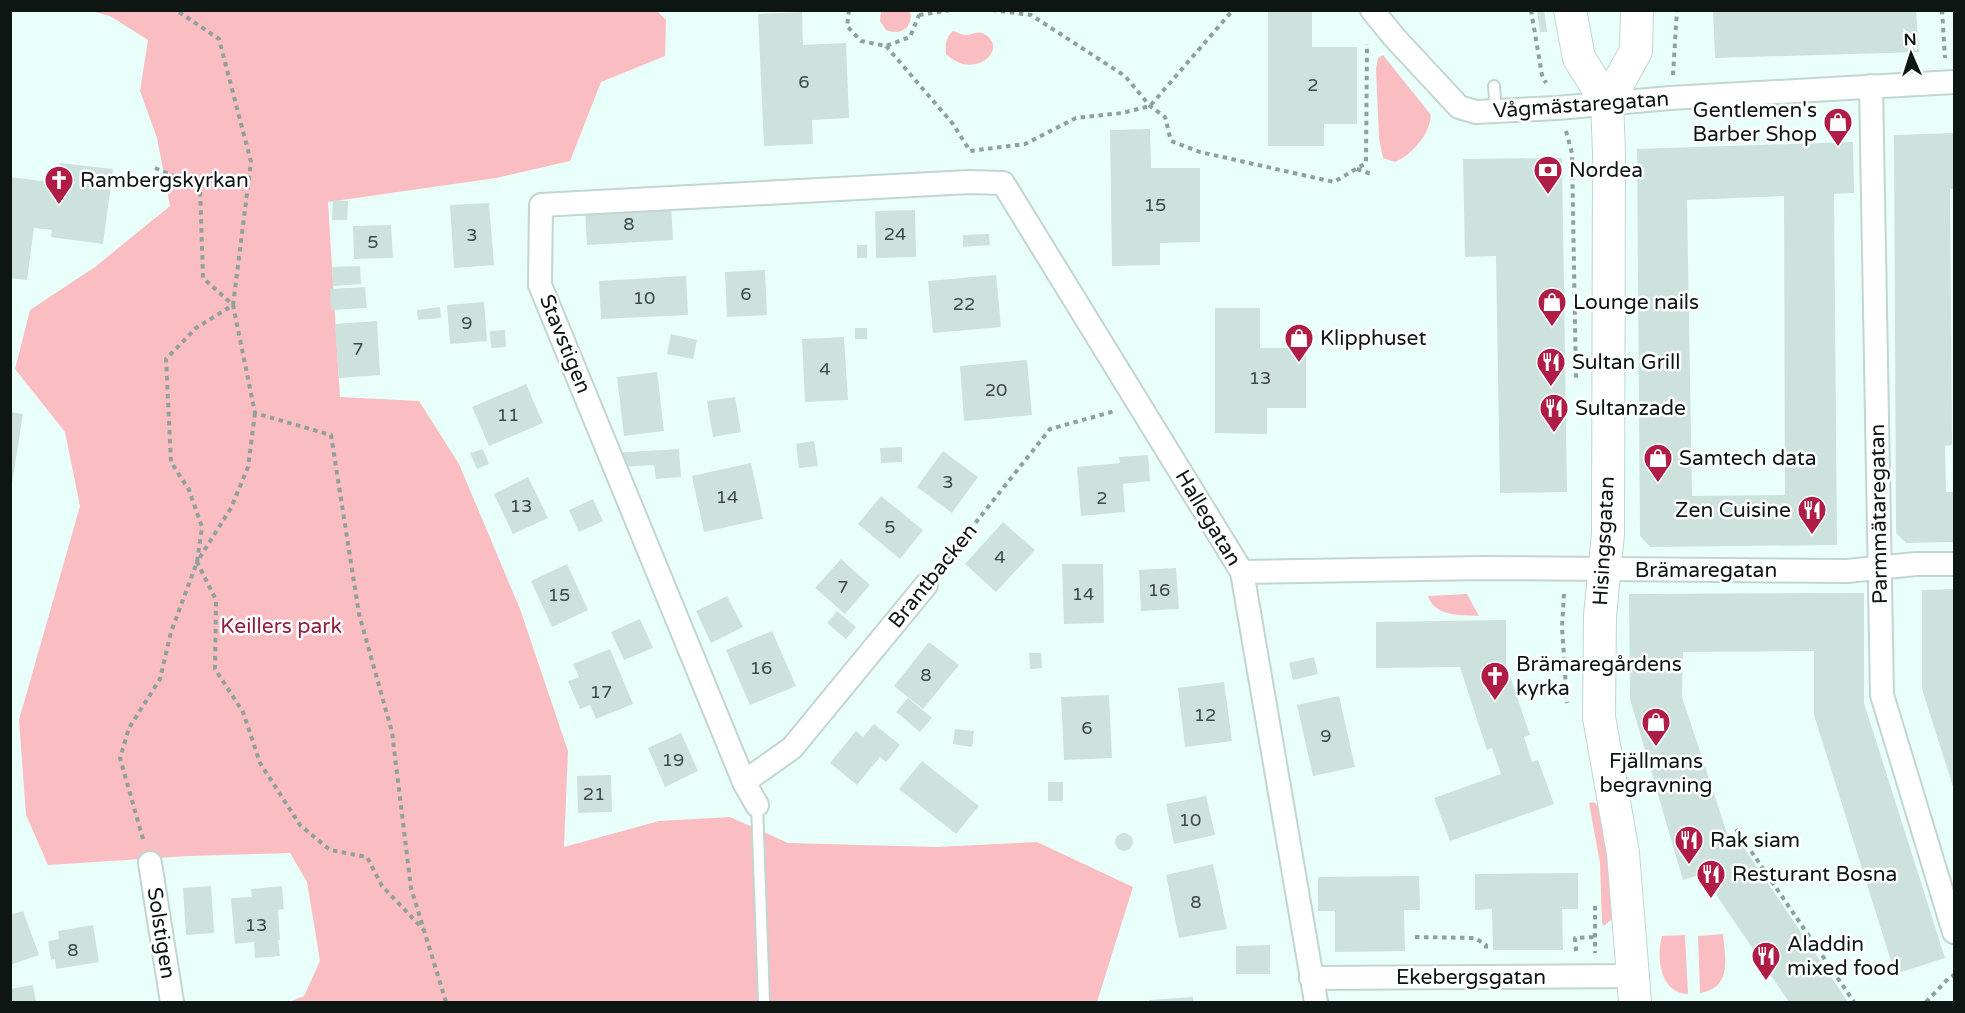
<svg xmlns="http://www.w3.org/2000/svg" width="1965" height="1013" viewBox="0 0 1965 1013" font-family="'Varela Round',sans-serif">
<rect width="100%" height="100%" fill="#e9fff9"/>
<path fill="#f9bdc2" d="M91,11H657L666,20L665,56L601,82L570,161L496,178L328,202L340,397L419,401L459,464L520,609L568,751L564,847L659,821L730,817L788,843L936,847L1037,842L1133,887L1097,1002H289L304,996L320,961L307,882L290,853L189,856L48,865L26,815L19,720L80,506L65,432L15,369L30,310L95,267L170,206L157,138L140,91L148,40L110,16Z
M881,11H910C914,27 901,36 886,30L880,21Z
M953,31C958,32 960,35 966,35C972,35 977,30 984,34C1010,48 975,82 946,54C945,44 946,38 953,31Z
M1383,55L1431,115C1430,134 1412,155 1395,162L1383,158L1379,139L1376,69L1378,58Z
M1467,594L1479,616C1462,615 1434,617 1428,596Z
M1594,802L1601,809C1607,845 1617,885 1611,920L1604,926L1602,923L1600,863L1589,803Z
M1723,934C1725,957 1733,988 1700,993L1698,936Z
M1685,935L1688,994C1660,993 1656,957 1662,936Z"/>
<path fill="#cde2dd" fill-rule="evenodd" d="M1268,10H1312V47H1357V124H1324V146H1268Z
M1537,10H1544L1547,32H1540Z
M1713,10H1916L1919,52L1715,58Z
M802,12L803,45L846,43L849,118L812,120L813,144L764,146L758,14Z
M1150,129L1151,168H1200V242L1160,243V265L1112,266L1110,130Z
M1954,133V189H1950L1952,445L1945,446L1946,492H1954V542L1906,543L1896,533L1894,135Z
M1853,142L1854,193L1834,194L1837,545L1650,547L1640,536L1637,149ZM1784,196L1785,495L1692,496L1687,200Z
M1562,158L1567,492L1500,493L1496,256L1465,257L1463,159Z
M60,163L113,169L103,244L51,237L52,230L34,228L27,280L10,278V177L57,183Z
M333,200L348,201L347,220H332Z
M489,203L494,265L454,268L450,205Z
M671,203L673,240L587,245L585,208Z
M915,210L916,257L876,258L875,211Z
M391,225L393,258L354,259L353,226Z
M989,234L990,245L963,247V235Z
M857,245H867V258H857Z
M360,266L361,284L333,286L332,267Z
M765,270L767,315L727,317L725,272Z
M996,275L1001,327L933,333L928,281Z
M686,276L688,315L601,319L599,281Z
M365,287L367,308L331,310L330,289Z
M484,302L487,341L450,344L447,305Z
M440,307L441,318L418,320L417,310Z
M1215,308H1260V348H1306V408H1267V434L1215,433Z
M377,321L380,375L339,378L335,324Z
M855,328H867V339H855Z
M505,330L506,347L491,348L490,331Z
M671,334L697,340L693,359L667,354Z
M844,337L848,400L805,402L802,339Z
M1027,360L1032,415L964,421L960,366Z
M657,372L664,431L624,436L617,377Z
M526,384L543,423L489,446L472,407Z
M735,397L741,432L713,437L707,401Z
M10,412L23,414L12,483H10Z
M814,441L818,466L799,468L796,444Z
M902,447V462L881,463L880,448Z
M483,449L489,464L477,469L470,453Z
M679,449L681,477L656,479L654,465L619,467L613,453Z
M943,451L978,477L952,513L917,487Z
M1148,455L1150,481L1123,484L1125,512L1081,516L1077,467L1120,463L1119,457Z
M751,463L763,519L704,532L692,476Z
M528,477L548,518L513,534L494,494Z
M881,496L923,530L900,559L858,524Z
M593,499L603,521L579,532L569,510Z
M1003,522L1035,550L996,592L965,564Z
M841,559L870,585L845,614L815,588Z
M567,564L588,610L552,627L531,581Z
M1062,564H1103L1104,623L1064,624Z
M1176,568L1179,609L1141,611L1139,570Z
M1954,589V790L1922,689V590Z
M1864,593V703L1945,958L1895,974L1814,715V651L1683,652L1682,697L1728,836H1736L1848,1002H1789L1702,874L1683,880L1630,699L1629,594Z
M727,596L743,627L711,643L696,611Z
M837,611L856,627L846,639L827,623Z
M640,619L653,648L624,660L611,632Z
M1506,620V664L1530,735L1524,737L1532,762L1538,760L1554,804L1450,841L1434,798L1501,774L1492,748L1487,750L1460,667L1376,668V622Z
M772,631L796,686L750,705L726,650Z
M929,642L959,665L923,709L894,686Z
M610,649L633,704L596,719L590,705L580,709L568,681L579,677L573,664Z
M1029,653H1041L1042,668L1030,669Z
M1314,657L1318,674L1293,680L1289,663Z
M1224,682L1232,741L1185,747L1178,688Z
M1109,695L1112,758L1064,760L1061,697Z
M1339,696L1355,767L1313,776L1297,705Z
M908,698L932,718L920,732L896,712Z
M874,724L900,745L886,762L880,757L857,785L830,763L856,731L863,737Z
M955,729L974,731L972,747L953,744Z
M681,733L698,771L665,787L648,748Z
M922,761L979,806L956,834L899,789Z
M611,775L612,812L578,813L577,776Z
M1048,782H1063V801H1048Z
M1206,796L1215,835L1174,844L1166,804Z
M1115 842a9 9 0 1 1 18 0a9 9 0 1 1-18 0Z
M1213,864L1227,929L1179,938L1166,875Z
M1578,873V909H1562L1563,950H1493L1492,909L1475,910V874Z
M1419,876L1420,910H1404L1405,951L1335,952V911H1318V877Z
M211,886L214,933L186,935L183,888Z
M282,886L284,909L278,910L280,940H278L280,956L255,958L254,942L235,944L231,898L252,897L251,889Z
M23,911L39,955L10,965V915Z
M93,925L99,962L56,969L55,959L51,960L48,941L59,939L58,931Z
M1270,945V974H1236V946Z
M33,985L36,1002H10V989Z
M1193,997V1002H1149V1000Z"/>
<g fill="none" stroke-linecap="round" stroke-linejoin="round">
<g stroke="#c1d6d1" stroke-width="14">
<path id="lane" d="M1494,86L1496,112
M757,805L764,1002"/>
</g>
<g stroke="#c1d6d1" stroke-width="26">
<path id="street" d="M1372,10L1394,37L1459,107L1476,112L1557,108L1670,98L1954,82
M1871,86L1882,695L1954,932
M1242,572L1484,568L1847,571L1916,564H1954
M744,782L792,748L926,585
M757,805L744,782L540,285L541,205L969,182L1003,183L1242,572L1316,1002
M150,863L172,1002
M1311,978L1632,976"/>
</g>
<g stroke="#c1d6d1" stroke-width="34">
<path id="secondary" d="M1570,10L1579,58L1607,103
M1607,103L1609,153L1608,534L1600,616L1599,717L1623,853L1635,1002
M1607,103L1636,51L1637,10"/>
</g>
<path stroke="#90a19c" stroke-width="4" stroke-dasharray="4.5 4.5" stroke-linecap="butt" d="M849,10L847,26L861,41L886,46L910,37L919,15L916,10
M992,10L1031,15L1125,76L1150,106L1165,117L1171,141L1200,152L1334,182L1366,163L1367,44
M1531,10L1542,75L1546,83
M1942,10L1945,58
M919,15L951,10
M886,46L953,124L970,151L1025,144L1076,118L1122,113L1150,106L1233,10
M1673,75L1677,10
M1566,131L1572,153L1576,381
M155,168L200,187L203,278L233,305L255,413L331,435L359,614L392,732L411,888L446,1002
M1357,169L1374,175
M255,413L248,467L231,508L197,562L216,600L215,669L243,712L260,763L300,825L330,850L367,857L382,886L423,929
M942,565L1050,429L1115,411
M1564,594L1562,627L1567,703
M1736,829L1854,1002
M143,839L120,758L129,728L160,679L171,632L197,562L202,527L189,490L171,462L166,359L196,328L233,305L251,162L219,39L176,10
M1595,906V953
M1415,937L1475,938L1486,945V953
M1576,951L1575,938L1597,937
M1926,1002L1948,979L1954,975"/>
<use href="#lane" stroke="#fff" stroke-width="10"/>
<use href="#street" stroke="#fff" stroke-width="22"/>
<use href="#secondary" stroke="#fff" stroke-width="32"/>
</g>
<defs>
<g id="shop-pin" transform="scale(1.5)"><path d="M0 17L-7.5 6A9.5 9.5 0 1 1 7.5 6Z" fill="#af1c45" stroke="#fff"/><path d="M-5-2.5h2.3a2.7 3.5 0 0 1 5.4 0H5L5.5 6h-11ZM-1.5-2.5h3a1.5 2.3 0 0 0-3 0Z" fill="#fff"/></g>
<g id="bank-pin" transform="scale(1.5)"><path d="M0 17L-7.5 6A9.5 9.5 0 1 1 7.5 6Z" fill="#af1c45" stroke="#fff"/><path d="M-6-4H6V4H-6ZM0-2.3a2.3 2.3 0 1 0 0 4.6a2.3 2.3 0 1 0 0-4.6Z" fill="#fff"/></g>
<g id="church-pin" transform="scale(1.5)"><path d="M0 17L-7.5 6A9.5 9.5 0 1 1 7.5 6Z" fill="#af1c45" stroke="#fff"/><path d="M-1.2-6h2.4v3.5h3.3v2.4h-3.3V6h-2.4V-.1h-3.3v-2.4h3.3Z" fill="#fff"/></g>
<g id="restaurant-pin" transform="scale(1.5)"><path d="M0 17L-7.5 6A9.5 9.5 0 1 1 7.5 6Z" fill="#af1c45" stroke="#fff"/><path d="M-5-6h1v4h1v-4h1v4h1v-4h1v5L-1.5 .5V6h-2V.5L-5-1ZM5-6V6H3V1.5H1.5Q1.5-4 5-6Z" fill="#fff"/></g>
</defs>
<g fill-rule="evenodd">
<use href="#shop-pin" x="1838" y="122"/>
<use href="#bank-pin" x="1548" y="170"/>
<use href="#church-pin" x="59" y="180"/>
<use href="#shop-pin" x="1552" y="302"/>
<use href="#shop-pin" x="1299" y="338"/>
<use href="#restaurant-pin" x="1551" y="362"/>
<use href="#restaurant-pin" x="1554" y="408"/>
<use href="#shop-pin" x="1658" y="458"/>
<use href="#restaurant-pin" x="1812" y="510"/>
<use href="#church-pin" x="1495" y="676"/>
<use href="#shop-pin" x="1656" y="722"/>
<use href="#restaurant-pin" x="1689" y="840"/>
<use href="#restaurant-pin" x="1711" y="874"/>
<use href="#restaurant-pin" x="1766" y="956"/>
</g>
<g text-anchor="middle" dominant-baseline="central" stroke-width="5" stroke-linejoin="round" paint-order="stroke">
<g font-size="18" fill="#3e4946">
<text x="804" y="82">6</text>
<text x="1313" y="85">2</text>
<text x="1155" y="205">15</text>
<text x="629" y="224">8</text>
<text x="895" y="234">24</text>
<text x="472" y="235">3</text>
<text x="373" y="242">5</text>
<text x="746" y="294">6</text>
<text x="644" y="298">10</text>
<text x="964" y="304">22</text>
<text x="467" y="323">9</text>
<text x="358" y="349">7</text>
<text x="825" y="369">4</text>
<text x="1260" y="378">13</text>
<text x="996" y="390">20</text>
<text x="508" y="415">11</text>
<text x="948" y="482">3</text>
<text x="727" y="497">14</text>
<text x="1102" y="498">2</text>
<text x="521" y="506">13</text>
<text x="890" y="527">5</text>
<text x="1000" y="557">4</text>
<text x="843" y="587">7</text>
<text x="1159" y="590">16</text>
<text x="1083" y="594">14</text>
<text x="559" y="595">15</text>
<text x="761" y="668">16</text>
<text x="926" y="675">8</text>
<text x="601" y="692">17</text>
<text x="1205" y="715">12</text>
<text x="1087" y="728">6</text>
<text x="1326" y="736">9</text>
<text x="673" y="760">19</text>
<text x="594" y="794">21</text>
<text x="1190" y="820">10</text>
<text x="1196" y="902">8</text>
<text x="256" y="925">13</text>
<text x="73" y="950">8</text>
</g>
<g font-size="21" fill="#0e1614" stroke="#fff">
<text transform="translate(1581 105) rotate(-4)">Vågmästaregatan</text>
<text transform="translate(565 344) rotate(68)">Stavstigen</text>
<text transform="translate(1879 514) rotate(-91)">Parmmätaregatan</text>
<text transform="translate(1208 518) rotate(59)">Hallegatan</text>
<text transform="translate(1604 541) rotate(-87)">Hisingsgatan</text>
<text x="1706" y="570">Brämaregatan</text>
<text transform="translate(933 576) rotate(-51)">Brantbacken</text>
<text transform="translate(161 933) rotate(81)">Solstigen</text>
<text x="1471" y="977">Ekebergsgatan</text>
</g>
<g font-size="21" fill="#0e1614" stroke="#fff" text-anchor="start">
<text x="1817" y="110" text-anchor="end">Gentlemen's<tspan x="1817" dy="24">Barber Shop</tspan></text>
<text x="1569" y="170">Nordea</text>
<text x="80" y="180">Rambergskyrkan</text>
<text x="1573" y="302">Lounge nails</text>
<text x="1320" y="338">Klipphuset</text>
<text x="1572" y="362">Sultan Grill</text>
<text x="1575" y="408">Sultanzade</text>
<text x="1679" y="458">Samtech data</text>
<text x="1791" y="510" text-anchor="end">Zen Cuisine</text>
<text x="1516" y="664">Brämaregårdens<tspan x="1516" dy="24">kyrka</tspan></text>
<text x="1656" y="761" text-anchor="middle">Fjällmans<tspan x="1656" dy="24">begravning</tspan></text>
<text x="1710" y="840">Rak siam</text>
<text x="1732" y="874">Resturant Bosna</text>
<text x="1787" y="944">Aladdin<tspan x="1787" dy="24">mixed food</tspan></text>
</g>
<g font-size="21" fill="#921e3b" stroke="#fff">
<text x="281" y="626">Keillers park</text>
</g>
</g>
<rect width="1965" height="1013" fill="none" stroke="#0e1614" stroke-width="24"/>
<g transform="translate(1911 54) rotate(357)" stroke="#ffffff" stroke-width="4.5" paint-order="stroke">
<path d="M0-4.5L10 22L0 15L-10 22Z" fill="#0e1614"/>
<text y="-9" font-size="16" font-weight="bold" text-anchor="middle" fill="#0e1614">N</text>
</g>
</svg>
